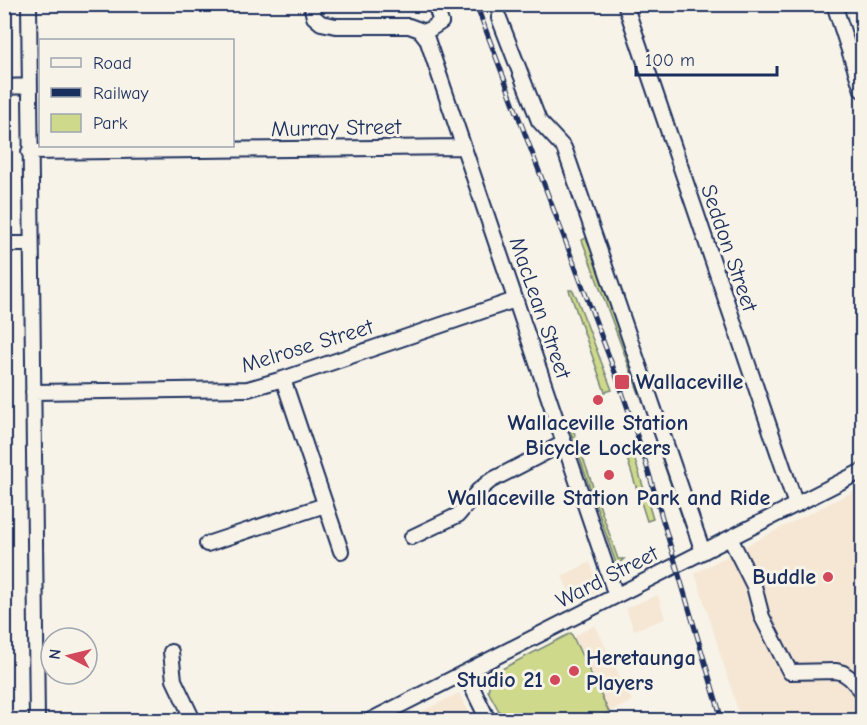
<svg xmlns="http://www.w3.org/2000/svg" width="867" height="725" viewBox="0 0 867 725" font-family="'Comic Neue',sans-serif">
<rect width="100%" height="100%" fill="#f7f3e8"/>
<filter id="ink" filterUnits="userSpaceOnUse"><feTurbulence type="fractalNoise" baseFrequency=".0167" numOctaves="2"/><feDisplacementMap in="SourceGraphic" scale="12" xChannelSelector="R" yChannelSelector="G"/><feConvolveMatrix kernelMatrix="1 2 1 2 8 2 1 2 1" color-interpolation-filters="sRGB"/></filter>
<g filter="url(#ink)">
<path fill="#f6e7d4" d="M862,487V720H741L695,573L727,556L750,565L743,547Z
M590,562L600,590L574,603L562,576Z
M658,595L665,619L634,630L626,608Z
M595,625L632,701L609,712L573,637Z
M459,693L473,720H404Z"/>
<path fill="#ced98c" stroke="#748475" stroke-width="1.5" d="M573,178L695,536L691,538L685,526L656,442L660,440L644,394L640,396L582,240L588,237L569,179Z
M569,290H572L576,296L612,390L605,392Z
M572,426L618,559H624L618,564L621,569L625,567L628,574L621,576L619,572L569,427Z
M632,450L653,519L647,521L626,455Z
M571,633L609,712L593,720H504L488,691L491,678L496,672Z"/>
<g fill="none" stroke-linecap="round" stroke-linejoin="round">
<g stroke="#1b2f5e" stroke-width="18">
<path id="minor" d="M29,4L37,720
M311,4L314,17L321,23L336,26H409L420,30L427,39L616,596
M625,4L796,505
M834,4L862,90
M499,18L539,121L564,148L566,153L703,552
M424,33L441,22L435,4
M4,87L30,86
M29,152L463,147
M4,244H31
M283,379L341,551
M33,392L248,389L283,379L515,300
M412,537L458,515L478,491L490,481L564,443
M730,538L754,586L762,617L790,672L836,671L843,673L850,678L862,691
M207,544L325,505
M171,652L174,680L193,720
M465,673L488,720
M371,720L862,471"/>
</g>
<use href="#minor" stroke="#f7f3e8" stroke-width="14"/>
<g stroke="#1b2f5e" stroke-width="5">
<path id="rail" d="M476,4L619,383L642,450L722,720"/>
</g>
<use href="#rail" stroke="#f7f3e8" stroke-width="3" stroke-dasharray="9" stroke-linecap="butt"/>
</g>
</g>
<g fill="#d1495b" stroke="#f7f3e8" stroke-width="2">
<rect x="614" y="374" width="16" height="16" rx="3"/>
<circle cx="598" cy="400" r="6"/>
<circle cx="609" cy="475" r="6"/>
<circle cx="828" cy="577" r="6"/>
<circle cx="574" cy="671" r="6"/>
<circle cx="555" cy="680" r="6"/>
</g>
<g text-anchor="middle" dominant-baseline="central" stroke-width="6" stroke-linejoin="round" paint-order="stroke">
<g font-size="22" fill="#1b2f5e" stroke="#f7f3e8">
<text transform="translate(336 128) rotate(-1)">Murray Street</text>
<text transform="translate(729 248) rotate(71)">Seddon Street</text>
<text transform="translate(540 308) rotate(71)">MacLean Street</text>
<text transform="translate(307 346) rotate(-17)">Melrose Street</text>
<text transform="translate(607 577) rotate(-27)">Ward Street</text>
</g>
<g font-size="22" font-weight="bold" fill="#1b2f5e" stroke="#f7f3e8" text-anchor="start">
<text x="636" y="382">Wallaceville</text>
<text x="598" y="423" text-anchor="middle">Wallaceville Station<tspan x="598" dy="25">Bicycle Lockers</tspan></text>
<text x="609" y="498" text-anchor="middle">Wallaceville Station Park and Ride</text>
<text x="816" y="577" text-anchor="end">Buddle</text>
<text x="586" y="658">Heretaunga<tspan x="586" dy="25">Players</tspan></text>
<text x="543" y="680" text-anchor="end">Studio 21</text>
</g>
</g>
<rect width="867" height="725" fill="none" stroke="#f7f3e8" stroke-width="24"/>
<rect x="12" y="12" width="843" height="701" fill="none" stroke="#1b2f5e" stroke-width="2" filter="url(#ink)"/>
<rect x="39" y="39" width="195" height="108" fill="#f7f3e8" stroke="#9fa5b1" stroke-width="1.5"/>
<rect x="51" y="58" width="30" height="9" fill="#f7f3e8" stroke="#9fa5b1" stroke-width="1.5"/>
<text x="93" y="69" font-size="18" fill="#1b2f5e">Road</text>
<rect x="51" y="88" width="30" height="9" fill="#1b2f5e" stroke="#9fa5b1" stroke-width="1.5"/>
<text x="93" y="99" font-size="18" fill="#1b2f5e">Railway</text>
<rect x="51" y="114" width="30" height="18" fill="#ced98c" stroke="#9fa5b1" stroke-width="1.5"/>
<text x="93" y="129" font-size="18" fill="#1b2f5e">Park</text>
<g transform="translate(69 656) rotate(277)"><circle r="28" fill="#f7f3e8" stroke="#9fa5b1" stroke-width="1.5"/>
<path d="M0-4.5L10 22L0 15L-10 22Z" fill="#d1495b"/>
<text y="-9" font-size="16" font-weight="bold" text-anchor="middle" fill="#1b2f5e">N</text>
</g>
<path d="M636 66v9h141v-9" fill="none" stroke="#1b2f5e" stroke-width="3"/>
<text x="645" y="66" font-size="18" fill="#1b2f5e" stroke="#f7f3e8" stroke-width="4.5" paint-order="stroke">100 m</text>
</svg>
